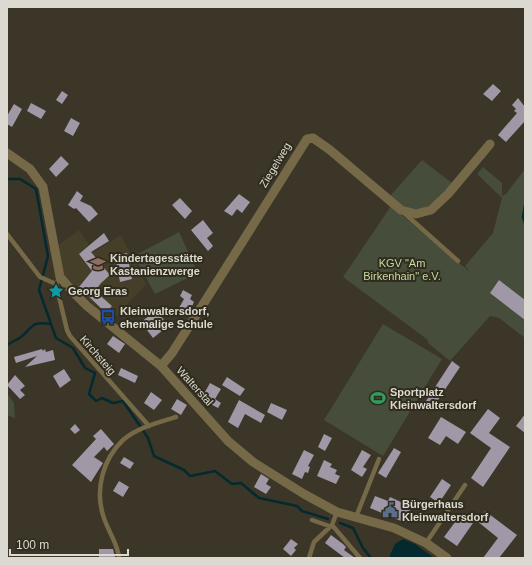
<svg xmlns="http://www.w3.org/2000/svg" width="532" height="565" viewBox="0 0 532 565" font-family="Arial,sans-serif">
<rect width="100%" height="100%" fill="#3b3627"/>
<path fill="#453e28" d="M79,230L94,252L121,235L146,284L118,315L110,318L62,276L56,247Z"/>
<path fill="#464e3b" d="M422,160L452,183C431,205 419,223 390,196Z
M483,167L502,183V196L506,194L525,169V338L499,318L490,316L450,361L428,343V340L343,277L391,206L470,272L465,266L493,233L502,198L477,174Z
M179,232L198,273L155,294L134,256Z
M383,324L442,359L383,456L324,420Z
M7,393L14,403L15,418L7,415Z"/>
<path fill="#042a2f" d="M403,539L415,544L434,558H390V555L395,544Z"/>
<g fill="none" stroke-linecap="round" stroke-linejoin="round">
<path stroke="#042a2f" stroke-width="2.5" d="M7,179H20L36,189L48,256L39,290L56,338L73,348L85,368L95,373L89,394L96,401L102,398L113,403L123,401L148,438L154,456L184,470L190,476L215,471L232,484L241,483L259,498L297,506L302,511L328,519
M525,205L523,217L525,223
M7,345C11,342 17,340 21,337C34,326 31,321 51,324
M340,523L353,528L363,548L371,558"/>
</g>
<path fill="#a097a7" d="M493,84L501,91L492,101L483,94Z
M62,91L68,95L62,104L56,100Z
M518,98L525,107V121L506,142L498,135L517,113L514,111L516,109L512,105Z
M31,103L46,111L41,119L27,111Z
M14,104L22,109L12,127L7,124V116Z
M71,118L80,123L73,136L64,131Z
M61,156L69,164L56,177L49,169Z
M77,191L83,196L80,201L91,206L98,214L89,222L76,208L74,209L68,205Z
M239,194L250,202L242,213L237,209L232,216L224,211Z
M180,198L192,211L185,219L172,205Z
M203,220L213,233L207,238L213,246L208,251L191,230Z
M104,233L109,241L91,252L110,275L101,283L95,291L112,306L106,313L79,287L92,271L79,254Z
M127,253L132,279L120,282L115,256Z
M499,280L525,300V320L490,293Z
M183,290L192,295L190,299L194,302L188,314L179,308L184,299L180,296Z
M157,310L168,326L153,338L141,322Z
M113,336L125,344L119,353L107,344Z
M42,349L43,351L45,349L46,352L53,350L55,360L25,367L37,356L16,363L14,357Z
M452,361L460,367L434,406L426,401Z
M121,368L138,376L135,383L118,375Z
M64,369L71,380L60,388L53,376Z
M15,375L25,386L20,390L25,395L20,399L7,385Z
M227,377L245,389L240,396L222,385Z
M210,383L221,389L215,399L221,403L218,408L201,399Z
M151,392L162,400L154,410L144,403Z
M177,399L187,405L181,415L171,409Z
M239,400L265,415L261,423L245,414L238,428L228,422Z
M271,403L287,410L282,420L267,412Z
M488,409L500,418L489,433L510,447L483,487L471,478L491,448L470,433Z
M525,414V433L516,426Z
M441,417L466,432L458,444L446,436L440,445L428,438Z
M75,424L80,430L75,434L70,429Z
M101,429L114,444L107,451L104,447L94,457L103,463L91,482L72,465L96,439L93,436Z
M324,434L332,438L325,451L318,447Z
M394,448L401,452L386,478L378,473Z
M304,450L314,455L308,466L310,467L308,473L305,472L302,479L292,474Z
M362,450L371,455L363,467L367,469L362,477L351,470Z
M124,457L134,463L130,469L120,463Z
M324,460L332,464L330,467L337,470L335,474L340,476L336,484L317,476Z
M261,474L269,479L266,484L271,487L266,494L254,487Z
M442,479L451,485L439,503L430,497Z
M119,481L129,487L123,497L113,491Z
M375,496L388,501L390,497L403,503L401,507L411,511L406,523L370,508Z
M485,511L517,535L499,558H483L498,538L477,521Z
M461,514L473,523L457,546L444,537Z
M331,535L343,544L346,547L344,550L355,558H345L325,543Z
M291,539L298,544L294,548L296,550L291,556L283,549Z
M99,549H113L115,557H99Z"/>
<g fill="none" stroke-linecap="round" stroke-linejoin="round">
<path stroke="#756948" stroke-width="4.5" d="M403,212L458,261
M7,234L40,277L56,284
M60,277L56,284L67,330L70,336L149,426
M356,517L379,459
M312,520L329,526
M332,525L360,558
M426,543L465,485
M119,558C118,543 107,530 103,515C95,489 103,459 123,440C137,428 159,422 176,417
M309,558L314,542L332,525L337,512"/>
<path stroke="#756948" stroke-width="9" d="M7,153L30,169L43,187L60,277L73,292L87,306L161,366L228,441L253,462L304,494L337,512L394,528L426,543L447,558
M161,366L172,353L209,295L307,139L313,138L330,150L401,210L416,214L431,210L448,194L490,144"/>
</g>
<defs>
<g id="school-bare" transform="scale(1.2)"><path d="M0-5L7-2L0 1L-7-2ZM-4 1L0 2.5L4 1V4Q0 6-4 4Z" fill="#8d6e63" stroke="#302c1d" stroke-width="2.5" paint-order="stroke"/></g>
<g id="sight-bare" transform="scale(1.2)"><path d="M0-6L1.8-2.2L6-1.7L2.9 1.2L3.7 5.4L0 3.3L-3.7 5.4L-2.9 1.2L-6-1.7L-1.8-2.2Z" fill="#0f9aa8" stroke="#302c1d" stroke-width="2.5" paint-order="stroke"/></g>
<g id="bus-bare" transform="scale(1.2)"><path d="M-5-6H5V4H4V6H2V4H-2V6H-4V4H-5ZM-3.5-4V0h7V-4ZM-3.5 1.2v1.5H-2V1.2ZM2 1.2v1.5H3.5V1.2Z" fill="#1a4fb4" stroke="#302c1d" stroke-width="2.5" paint-order="stroke"/></g>
<g id="stadium-bare" transform="scale(1.2)"><path d="M0-5a6.5 5 0 1 0 0 10a6.5 5 0 1 0 0-10ZM-3.5-1.8h7v3.6h-7Z" fill="#2e9e5b" stroke="#302c1d" stroke-width="2.5" paint-order="stroke"/></g>
<g id="civic-bare" transform="scale(1.2)"><path d="M-.6-6.5H3V-4.5H.6V-3L4-1V1h2V6H-6V1h2V-1L-.6-3ZM-1.2 2.5V6h2.4V2.5Z" fill="#5c6f8a" stroke="#302c1d" stroke-width="2.5" paint-order="stroke"/></g>
</defs>
<g fill-rule="evenodd">
<use href="#school-bare" x="98" y="264"/>
<use href="#sight-bare" x="56" y="291"/>
<use href="#bus-bare" x="108" y="317"/>
<use href="#stadium-bare" x="378" y="398"/>
<use href="#civic-bare" x="390" y="510"/>
</g>
<g text-anchor="middle" dominant-baseline="central" stroke-width="4" stroke-linejoin="round" paint-order="stroke">
<g font-size="11" fill="#dcd9d0" stroke="#302c1d">
<text transform="translate(275 165) rotate(-59)">Ziegelweg</text>
<text transform="translate(98 355) rotate(49)">Kirchsteig</text>
<text transform="translate(195 386) rotate(48)">Walterstal</text>
</g>
<g font-size="11" font-weight="bold" fill="#dcd9d0" stroke="#302c1d" text-anchor="start">
<text x="110" y="258">Kindertagesstätte<tspan x="110" dy="13">Kastanienzwerge</tspan></text>
<text x="68" y="291">Georg Eras</text>
<text x="120" y="311">Kleinwaltersdorf,<tspan x="120" dy="13">ehemalige Schule</tspan></text>
<text x="390" y="392">Sportplatz<tspan x="390" dy="13">Kleinwaltersdorf</tspan></text>
<text x="402" y="504">Bürgerhaus<tspan x="402" dy="13">Kleinwaltersdorf</tspan></text>
</g>
<g font-size="11" fill="#c3dba0" stroke="#302c1d">
<text x="402" y="263">KGV "Am<tspan x="402" dy="13">Birkenhain" e.V.</tspan></text>
</g>
</g>
<rect width="532" height="565" fill="none" stroke="#dcd9d0" stroke-width="16"/>
<path d="M10 549v6h118v-6" fill="none" stroke="#dcd9d0" stroke-width="2"/>
<text x="16" y="549" font-size="12" fill="#dcd9d0" stroke="#302c1d" stroke-width="3" paint-order="stroke">100 m</text>
</svg>
